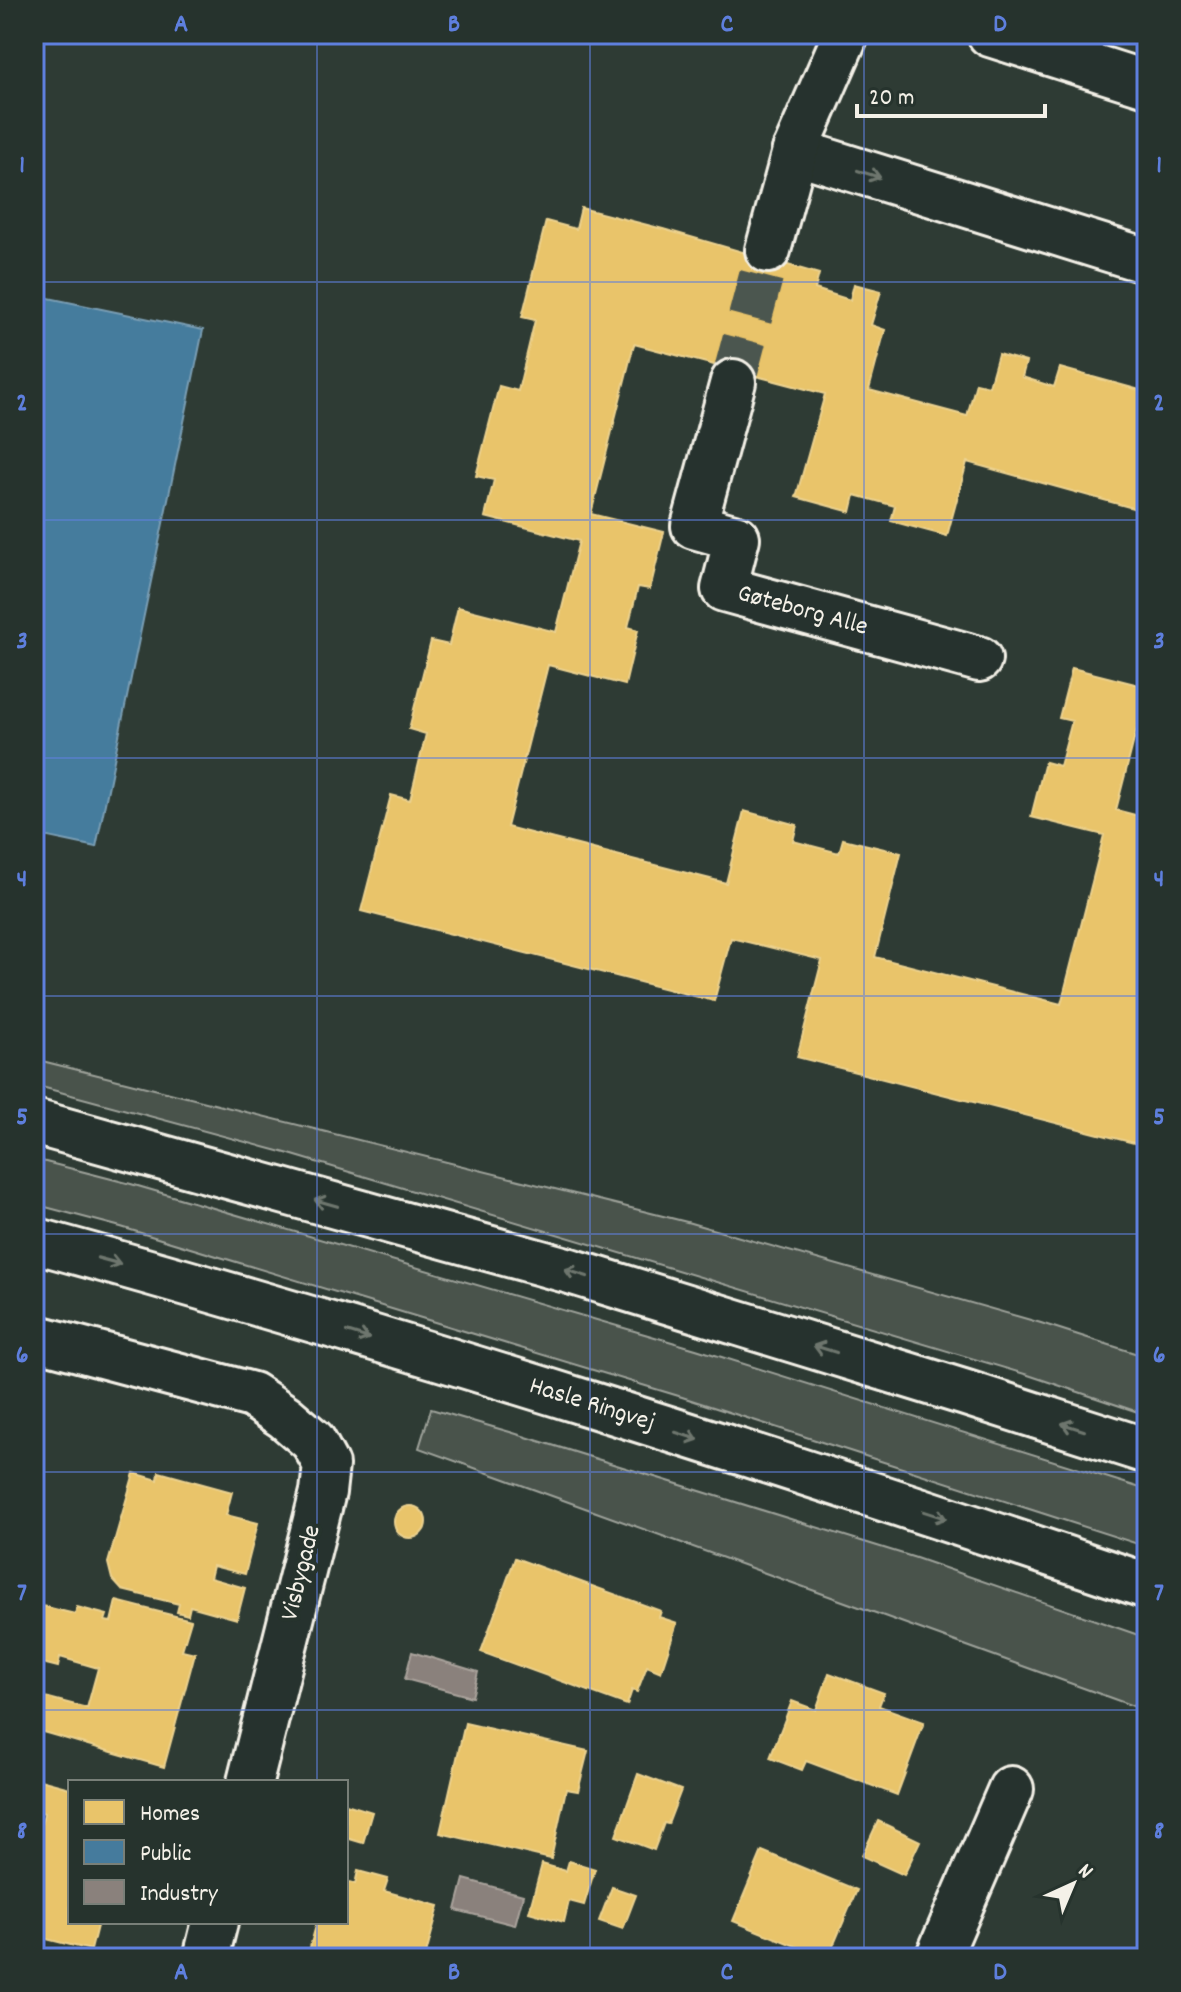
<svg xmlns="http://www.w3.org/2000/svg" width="1181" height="1992" viewBox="0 0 1181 1992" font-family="Dekko,sans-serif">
<rect width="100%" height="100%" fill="#2e3b34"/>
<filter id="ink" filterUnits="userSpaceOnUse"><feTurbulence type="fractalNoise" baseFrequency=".0125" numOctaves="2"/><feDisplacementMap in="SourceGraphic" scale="16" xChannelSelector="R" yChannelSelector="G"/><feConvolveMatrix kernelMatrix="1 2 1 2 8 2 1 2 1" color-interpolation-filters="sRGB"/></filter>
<g filter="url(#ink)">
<path fill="#48524c" stroke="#9ea29a" stroke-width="2" d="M34,1059L687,1222L1041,1323L1147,1357V1415L1028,1375L286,1153L34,1085Z
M34,1159L131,1184L696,1349L1147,1490V1547L682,1397L121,1227L34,1204Z
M431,1409L510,1432L916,1558L1147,1638V1711L419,1448Z"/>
<path fill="#e9c46a" stroke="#ecd290" stroke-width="2" d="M581,208L663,229L819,274L815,289L850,300L854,284L881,291L871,325L885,330L869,390L967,416L976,383L989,386L998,354L1026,362L1022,377L1054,387L1060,368L1147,392L1144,411L1147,412V512L967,462L947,536L891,521L895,506L855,495L851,512L796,497L825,394L634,344L591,514L664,532L650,589L638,587L628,627L638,630L625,685L548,665L507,827L726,883L744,811L797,825L793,841L839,853L843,839L901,853L875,957L1061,1004L1104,835L1031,817L1045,762L1060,766L1072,721L1059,718L1072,668L1147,687V726L1138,724L1116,810L1147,818V1124L1142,1145L797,1057L822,960L731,938L714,1001L361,911L391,795L410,800L426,734L409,729L431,641L449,645L458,607L556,632L579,541L485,517L494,480L476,476L499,386L518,391L535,320L522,317L546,221L576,229Z
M159,1472L232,1492L226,1515L258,1523L245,1574L213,1566L210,1578L245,1588L237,1619L190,1606L188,1615L177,1612L179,1604L122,1590L112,1579L108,1563L134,1473L158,1480Z
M394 1522a16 16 0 1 1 32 0a16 16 0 1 1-32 0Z
M515,1558L661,1611L659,1617L677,1623L661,1672L647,1666L637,1692L632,1690L627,1705L481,1652Z
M116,1601L191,1620L182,1650L195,1653L164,1767L36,1730L45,1697L87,1708L98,1668L60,1657L58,1667L34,1661V1604L75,1614L77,1607L107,1615L105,1621L111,1622Z
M829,1673L884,1693L879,1706L924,1722L897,1795L806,1761L802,1770L770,1758L792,1701L816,1710Z
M465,1723L588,1751L578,1791L566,1789L551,1859L440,1833Z
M638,1774L681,1790L668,1824L664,1823L654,1850L616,1836Z
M40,1780L70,1788V1922H98L91,1950L34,1936V1853L44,1813L34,1810Z
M346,1804L372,1812L363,1843L346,1838Z
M878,1821L920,1841L904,1875L862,1856Z
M762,1851L857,1890L828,1958H825L733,1921Z
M569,1861L595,1869L584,1905L569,1901L564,1922L529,1912L542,1864L566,1871Z
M358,1871L388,1879L384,1891L439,1906L425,1958H307L317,1922H346V1881L355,1884Z
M612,1887L636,1895L623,1929L599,1921Z"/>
<path fill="#457b9d" stroke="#7a9eb4" stroke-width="2" d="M34,295L203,330L96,847L34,834Z"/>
<path fill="#8a817c" stroke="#aaa39c" stroke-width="2" d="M412,1652L478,1672L472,1697L405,1679Z
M464,1879L523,1895L515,1925L456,1910Z"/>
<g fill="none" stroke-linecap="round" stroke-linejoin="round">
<path stroke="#4c564f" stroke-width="44" stroke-dasharray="44 22" stroke-linecap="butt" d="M733,382L768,250"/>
<g stroke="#f4f1e8" stroke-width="50">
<g id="minor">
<path d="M990,34L1147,84"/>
<path d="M795,151L1147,261"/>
<path d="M768,250L795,151L846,34"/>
<path id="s1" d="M733,382L694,526L737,538L724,589L979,659"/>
<path d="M34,1337L252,1395L285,1417L313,1441L326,1465L323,1492L250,1782"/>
<path d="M206,1958L215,1922"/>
<path d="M938,1958L1011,1789"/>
</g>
</g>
<g stroke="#f4f1e8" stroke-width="50">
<g id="major">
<path d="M34,1122L570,1271L966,1393L1147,1451"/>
<path id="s2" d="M34,1240C409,1343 779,1462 1147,1586"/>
</g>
</g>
<use href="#minor" stroke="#26332d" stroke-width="44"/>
<use href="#major" stroke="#26332d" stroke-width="44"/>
</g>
<defs><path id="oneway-shaft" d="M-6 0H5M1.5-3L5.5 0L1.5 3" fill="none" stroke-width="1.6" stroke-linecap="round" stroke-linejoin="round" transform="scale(2)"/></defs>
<g stroke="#6e766e">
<use href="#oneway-shaft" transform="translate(869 174) rotate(17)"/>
<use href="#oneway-shaft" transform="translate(326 1203) rotate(-164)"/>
<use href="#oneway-shaft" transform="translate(109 1261) rotate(15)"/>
<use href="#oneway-shaft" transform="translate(576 1273) rotate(-163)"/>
<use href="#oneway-shaft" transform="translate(358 1335) rotate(17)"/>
<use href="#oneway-shaft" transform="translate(825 1349) rotate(-163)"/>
<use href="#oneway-shaft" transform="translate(1073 1427) rotate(-162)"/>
<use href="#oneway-shaft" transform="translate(687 1436) rotate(18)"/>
<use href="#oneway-shaft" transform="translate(935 1515) rotate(18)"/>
</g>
</g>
<path fill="none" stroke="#5e7fdd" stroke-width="2" stroke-opacity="0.55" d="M317,34V1782M590,34V1958M864,34V1958M34,282H1147M34,520H1147M34,758H1147M34,996H1147M34,1234H1147M34,1472H1147M34,1710H1147M317,1922V1958"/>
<g text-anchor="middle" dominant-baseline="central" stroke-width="8" stroke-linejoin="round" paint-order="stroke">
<g font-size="26" fill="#f4f1e8" stroke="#26332d">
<text stroke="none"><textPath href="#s1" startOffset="328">Gøteborg Alle</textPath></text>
<text stroke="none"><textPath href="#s2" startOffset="582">Hasle Ringvej</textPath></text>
<text transform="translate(302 1573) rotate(-76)">Visbygade</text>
</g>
</g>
<rect width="1181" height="1992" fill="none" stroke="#26332d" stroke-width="88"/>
<rect x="68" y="1780" width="280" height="144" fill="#26332d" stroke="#787f78" stroke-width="2"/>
<rect x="84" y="1800" width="40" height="24" fill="#e9c46a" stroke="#787f78" stroke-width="2"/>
<text x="140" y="1820" font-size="24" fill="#f4f1e8">Homes</text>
<rect x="84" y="1840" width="40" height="24" fill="#457b9d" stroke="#787f78" stroke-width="2"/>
<text x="140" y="1860" font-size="24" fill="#f4f1e8">Public</text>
<rect x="84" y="1880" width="40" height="24" fill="#8a817c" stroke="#787f78" stroke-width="2"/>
<text x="140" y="1900" font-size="24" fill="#f4f1e8">Industry</text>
<g transform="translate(1073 1884) rotate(44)" stroke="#26332d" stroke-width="6" paint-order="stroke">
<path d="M0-6L14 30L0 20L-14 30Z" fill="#f4f1e8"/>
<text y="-12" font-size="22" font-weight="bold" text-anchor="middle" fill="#f4f1e8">N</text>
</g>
<path d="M857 104v12h188v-12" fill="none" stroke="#f4f1e8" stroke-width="4"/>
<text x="869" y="104" font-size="24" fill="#f4f1e8" stroke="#26332d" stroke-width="6" paint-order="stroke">20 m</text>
<rect x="44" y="44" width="1093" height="1904" fill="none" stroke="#5e7fdd" stroke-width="3"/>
<g font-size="26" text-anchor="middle" font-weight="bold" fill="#5e7fdd">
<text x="181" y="31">A</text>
<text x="454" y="31">B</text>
<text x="727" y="31">C</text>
<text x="1000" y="31">D</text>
<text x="22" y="172">1</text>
<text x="1159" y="172">1</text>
<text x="22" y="410">2</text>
<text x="1159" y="410">2</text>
<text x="22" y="648">3</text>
<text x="1159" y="648">3</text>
<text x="22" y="886">4</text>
<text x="1159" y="886">4</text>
<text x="22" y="1124">5</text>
<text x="1159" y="1124">5</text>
<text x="22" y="1362">6</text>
<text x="1159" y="1362">6</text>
<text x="22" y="1600">7</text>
<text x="1159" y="1600">7</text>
<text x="22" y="1838">8</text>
<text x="1159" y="1838">8</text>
<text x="181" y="1979">A</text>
<text x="454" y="1979">B</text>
<text x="727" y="1979">C</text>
<text x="1000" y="1979">D</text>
</g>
</svg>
